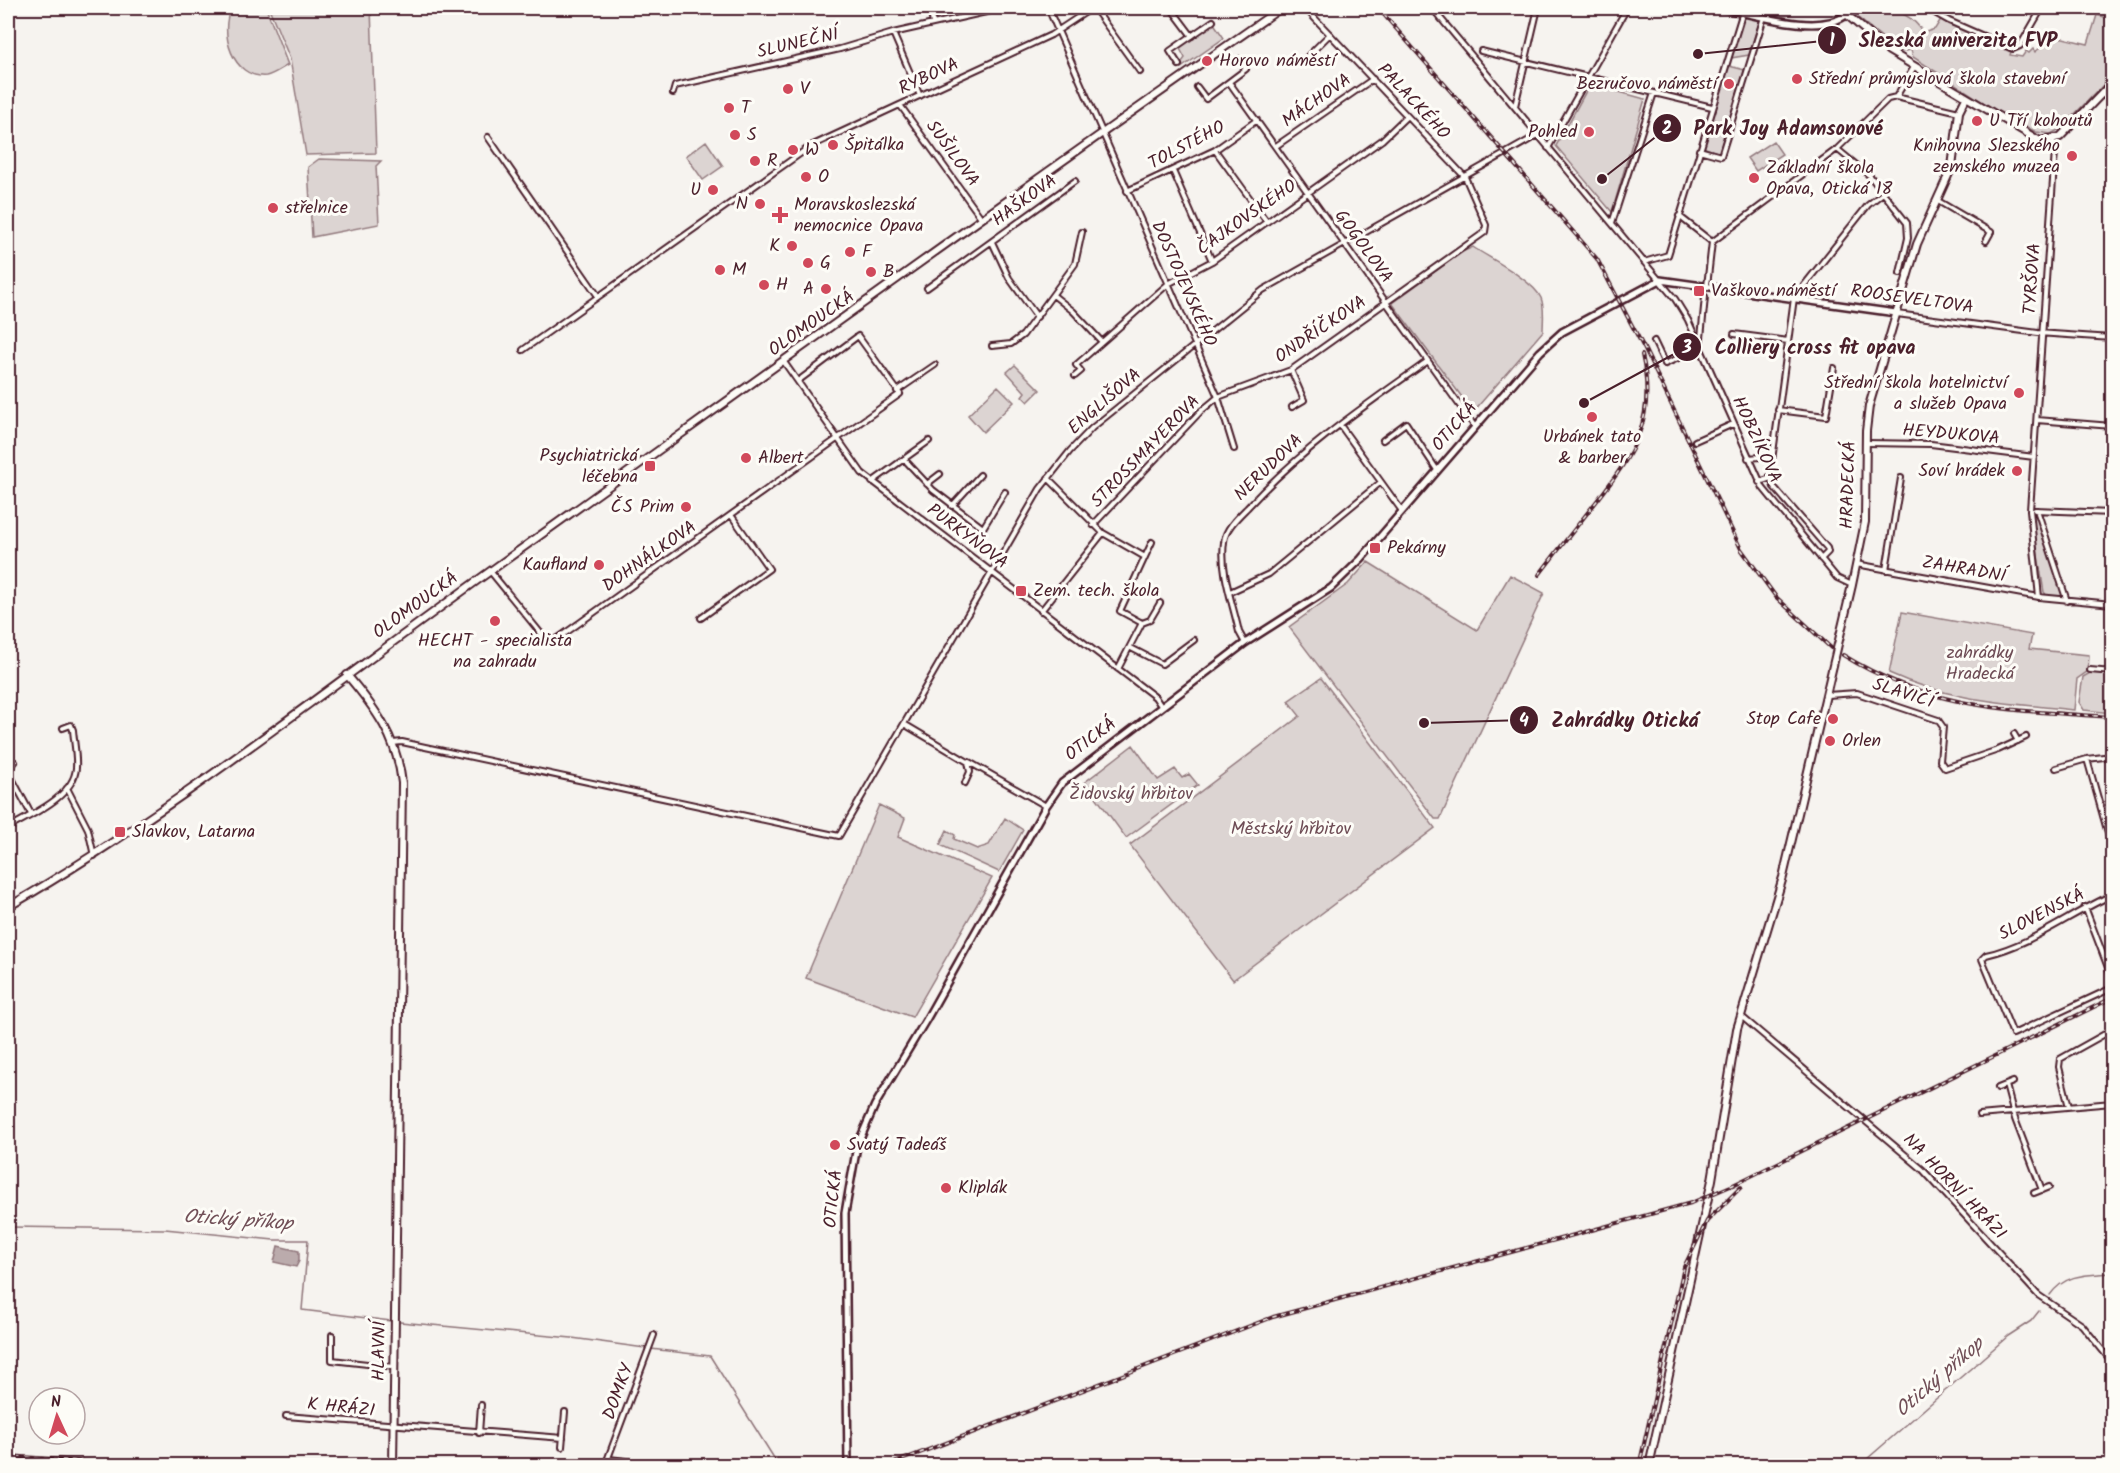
<svg xmlns="http://www.w3.org/2000/svg" width="2120" height="1473" viewBox="0 0 2120 1473" font-family="Kalam,sans-serif">
<rect width="100%" height="100%" fill="#f6f3ef"/>
<filter id="ink" filterUnits="userSpaceOnUse"><feTurbulence type="fractalNoise" baseFrequency=".0167" numOctaves="2"/><feDisplacementMap in="SourceGraphic" scale="12" xChannelSelector="R" yChannelSelector="G"/><feConvolveMatrix kernelMatrix="1 2 1 2 8 2 1 2 1" color-interpolation-filters="sRGB"/></filter>
<g filter="url(#ink)">
<path fill="#dcd4d2" stroke="#937a7e" stroke-width="1.5" d="M231,8H266L288,65C282,68 273,75 266,76C232,79 219,32 231,8Z
M269,8H371L376,153L306,155L290,59Z
M1846,8C1873,7 1908,5 1923,33L1935,29L1941,19L2011,52L2010,55L2022,57L2026,51L2029,53L2033,49L2035,52L2055,36L2088,44L2097,15L2104,17L2109,11L2106,8H2112V76L2060,129L2051,134L2036,132L2000,113L1913,57L1911,50L1900,52Z
M1748,17L1760,19L1749,55L1731,58L1743,19Z
M1213,22L1224,38L1181,68L1179,66L1185,58L1179,47Z
M1729,66L1745,70L1719,153L1703,147Z
M1590,84L1645,99L1612,212L1556,146Z
M706,141L723,166L703,180L686,156Z
M1773,141L1782,154L1756,171L1747,158Z
M319,159L381,161L376,166L379,224L312,237L308,167Z
M1473,247C1489,258 1533,280 1541,298C1545,308 1543,320 1543,331L1473,412L1392,303L1462,252Z
M1015,365L1040,390L1028,402L1022,396L1025,392L1007,372Z
M998,386L1014,402L983,432L968,415Z
M2035,514L2038,516L2065,594L2063,597L2047,596L2044,592L2033,525L2032,516Z
M1368,562L1477,630L1510,575L1544,593L1440,819H1435L1289,627L1348,584Z
M1902,612L2032,635L2029,649L2089,655L2088,671L2077,679L2074,710C2008,703 1950,701 1889,673Z
M2112,672V713L2084,710L2079,702L2083,677L2090,673Z
M1321,678L1435,828L1233,980L1130,845L1300,716L1288,701Z
M1133,745L1158,780L1175,769L1182,778L1189,774L1198,785L1126,838L1085,782Z
M879,805L905,818L898,837L992,878L912,1017L806,978Z
M1005,818L1023,830L999,872L940,845L947,830L955,835L954,839L977,849L989,845Z"/>
<path fill="#bbabac" stroke="#8e7378" stroke-width="1.5" d="M278,1246L299,1251V1261L296,1267L274,1262Z"/>
<g fill="none" stroke-linecap="round" stroke-linejoin="round">
<path stroke="#8e7378" stroke-width="1.5" d="M8,1227L165,1229L274,1240H308L302,1310L391,1321
M2050,1295C2066,1273 2087,1275 2112,1273
M400,1322L572,1338L645,1348
M651,1349L710,1356L779,1466
M1859,1466L2008,1336L2031,1321L2039,1311"/>
<g stroke="#4a1f2b" stroke-width="8">
<path id="minor" d="M930,8L933,24
M1048,8L1218,397L1234,449
M1094,8L1140,72
M1171,8L1192,36
M1432,8L1675,299L1688,320L1763,488L1837,578L1852,585
M1926,8L1949,21L2013,49L2020,46L2042,8
M893,33L920,96
M1481,51L1712,107
M1308,56L1330,34
M1179,65L1170,51L1213,21
M1229,82L1475,427
M1197,87L1206,99L1246,69L1239,59
M673,93L675,86L840,49L893,33L1004,8
M1896,97L1959,112
M1896,97L1914,67
M900,105L982,219
M1515,106L1538,8
M488,137L598,296
M1276,146L1373,79
M1548,148L1627,8
M1837,149L1870,176L1907,223L1908,238L1900,273
M1215,150L1267,222
M1699,150L1721,156L1764,17
M1173,171L1212,261
M1127,191L1215,150L1257,120
M1938,201L1991,232L1986,241
M1679,216L1712,242L1707,286
M1612,223L1654,93
M992,242L1009,278L1037,317
M1712,242L1837,149L1888,99L1896,97
M1644,262L1668,255L1744,8
M927,288L1075,181
M1053,295L1073,311L1102,342
M1897,314L2038,333L2112,338
M1734,334L1788,341
M1654,341L1665,364L1700,348L1705,297
M992,346L1011,344L1023,335L1075,264L1082,232
M523,350L811,146L1051,35L1092,8
M784,362L862,473L1155,697L1161,706
M1291,370L1304,400L1292,407
M1075,376L1081,371L1076,365L1168,284L1212,261L1382,140L1407,116
M897,391L935,365
M1778,410L1826,416L1834,368
M2037,420L2112,426
M1340,425L1402,511
M1383,440L1406,423L1437,470
M1695,441L1733,424
M1866,443L1931,444L2034,457
M1748,458L1772,456
M904,459L933,490L983,528L1005,492
M1048,478L1103,533L1145,557L1152,542
M872,482L929,441
M1759,482L1771,478
M927,484L940,474
M952,506L980,475
M2035,510L2112,513
M2037,510L2067,601
M1093,525L1200,412L1218,397L1291,370L1485,232L1486,225L1465,177L1305,8
M1821,559L1828,552L1827,548L1774,487L1770,475L1794,298L1868,205L1883,193
M1856,564L2039,597L2112,604
M1886,570L1901,478
M490,571L543,636L548,639H557L900,394L858,336L798,381
M1230,592L1269,574L1381,482
M2039,597L2030,510L2055,151L2053,140
M1041,611L1103,533
M701,618L769,569L731,515
M1142,623L1150,620L1160,603
M1245,643L1239,632C1233,604 1220,571 1224,542C1225,529 1238,517 1247,508C1300,450 1364,406 1428,361
M1131,648L1162,664L1194,640
M1118,669L1142,623L1120,611L1145,557
M2090,670L2112,672
M1827,695L1857,693L1938,720L1943,727L1940,761L1945,768L1998,750L2026,737
M904,724L968,762L970,772L965,783
M2014,734L2018,741
M393,743L402,742L839,836L1040,489L1070,451L1092,428L1263,290L1538,135
M2087,759L2112,848
M969,762L1046,806
M8,767L15,762
M2056,768L2087,759L2112,756
M8,771L31,814
M67,788L88,829L94,856
M8,828C30,815 74,797 76,768C77,756 74,742 73,730L71,725L63,728
M2112,895C2070,914 2031,945 1986,955L1982,959L2013,1034L2112,988
M2085,907L2112,978
M1741,1016L1922,1169L2038,1295L2082,1325L2112,1362
M2006,1085L2015,1119L2042,1190
M1998,1088L2013,1082
M2069,1107L2059,1067L2060,1059L2112,1030
M1979,1115L2112,1103
M2034,1193L2049,1187
M332,1335V1360L394,1367
M286,1416L563,1438
M479,1433L481,1405
M562,1447L565,1412
M609,1459L645,1463
M605,1466L654,1335"/>
</g>
<g stroke="#4a1f2b" stroke-width="10">
<path id="tertiary" d="M1722,8C1753,14 1819,36 1846,15
M848,1466L845,1213L857,1146L875,1105L926,1020L1046,806L1062,783L1245,643L1331,588L1361,559L1540,352L1562,332L1660,280L1896,313"/>
</g>
<g stroke="#4a1f2b" stroke-width="10">
<path id="secondary" d="M347,675C376,709 397,738 402,783L393,1466
M1649,1466L1712,1180L1737,1029L1783,877L1852,585L1865,522L1866,431L1869,406L1917,244L1952,167L1959,112L1966,98"/>
</g>
<g stroke="#4a1f2b" stroke-width="10">
<path id="primary" d="M1839,8L1889,51L2040,141L2060,137L2112,83
M8,907C179,808 335,682 496,567C757,380 1017,191 1281,8"/>
</g>
<use href="#minor" stroke="#fdfcf7" stroke-width="4"/>
<use href="#tertiary" stroke="#fdfcf7" stroke-width="5"/>
<use href="#secondary" stroke="#fdfcf7" stroke-width="6"/>
<use href="#primary" stroke="#fdfcf7" stroke-width="6"/>
<g stroke="#4a1f2b" stroke-width="4">
<path id="rail" d="M1378,8L1597,259L1644,348L1741,549L1776,597L1831,648
M1539,575C1558,550 1577,526 1596,502C1634,453 1657,419 1642,355
M1843,655C1932,710 2011,710 2112,717
M8,1456L152,1466
M886,1466L1273,1317L1691,1203L1733,1185L2112,998
M1639,1466L1684,1267L1707,1221L1741,1187"/>
</g>
<use href="#rail" stroke="#fdfcf7" stroke-width="1.5" stroke-dasharray="4.5" stroke-linecap="butt"/>
</g>
</g>
<g fill="#d1495b" stroke="#fdfcf7" stroke-width="2">
<circle cx="1207" cy="61" r="6"/>
<circle cx="1797" cy="79" r="6"/>
<circle cx="1729" cy="84" r="6"/>
<circle cx="788" cy="89" r="6"/>
<circle cx="729" cy="108" r="6"/>
<circle cx="1977" cy="121" r="6"/>
<circle cx="1589" cy="132" r="6"/>
<circle cx="735" cy="135" r="6"/>
<circle cx="833" cy="145" r="6"/>
<circle cx="793" cy="150" r="6"/>
<circle cx="2072" cy="156" r="6"/>
<circle cx="755" cy="161" r="6"/>
<circle cx="806" cy="177" r="6"/>
<circle cx="1754" cy="178" r="6"/>
<circle cx="713" cy="190" r="6"/>
<circle cx="760" cy="204" r="6"/>
<circle cx="273" cy="208" r="6"/>
<path d="M777 206h6v6h6v6h-6v6h-6v-6h-6v-6h6z"/>
<circle cx="792" cy="246" r="6"/>
<circle cx="850" cy="252" r="6"/>
<circle cx="808" cy="263" r="6"/>
<circle cx="720" cy="270" r="6"/>
<circle cx="871" cy="272" r="6"/>
<circle cx="764" cy="285" r="6"/>
<circle cx="826" cy="289" r="6"/>
<rect x="1693" y="285" width="12" height="12" rx="3"/>
<circle cx="2019" cy="393" r="6"/>
<circle cx="1592" cy="417" r="6"/>
<circle cx="746" cy="458" r="6"/>
<rect x="644" y="460" width="12" height="12" rx="3"/>
<circle cx="2017" cy="471" r="6"/>
<circle cx="686" cy="507" r="6"/>
<rect x="1369" y="542" width="12" height="12" rx="3"/>
<circle cx="599" cy="565" r="6"/>
<rect x="1015" y="585" width="12" height="12" rx="3"/>
<circle cx="495" cy="621" r="6"/>
<circle cx="1833" cy="719" r="6"/>
<circle cx="1830" cy="741" r="6"/>
<rect x="114" y="826" width="12" height="12" rx="3"/>
<circle cx="835" cy="1145" r="6"/>
<circle cx="946" cy="1188" r="6"/>
</g>
<g text-anchor="middle" dominant-baseline="central" stroke-width="6" stroke-linejoin="round" paint-order="stroke">
<g font-size="18" fill="#4a1f2b" stroke="#fdfcf7">
<text transform="translate(798 44) rotate(-13)">SLUNEČNÍ</text>
<text transform="translate(929 77) rotate(-25)">RYBOVA</text>
<text transform="translate(1317 101) rotate(-35)">MÁCHOVA</text>
<text transform="translate(1413 102) rotate(47)">PALACKÉHO</text>
<text transform="translate(1187 146) rotate(-28)">TOLSTÉHO</text>
<text transform="translate(952 154) rotate(54)">SUŠILOVA</text>
<text transform="translate(1025 201) rotate(-36)">HAŠKOVA</text>
<text transform="translate(1247 218) rotate(-35)">ČAJKOVSKÉHO</text>
<text transform="translate(1363 247) rotate(54)">GOGOLOVA</text>
<text transform="translate(2033 279) rotate(-86)">TYRŠOVA</text>
<text transform="translate(1183 284) rotate(66)">DOSTOJEVSKÉHO</text>
<text transform="translate(1912 300) rotate(8)">ROOSEVELTOVA</text>
<text transform="translate(812 324) rotate(-35)">OLOMOUCKÁ</text>
<text transform="translate(1321 330) rotate(-34)">ONDŘÍČKOVA</text>
<text transform="translate(1105 402) rotate(-41)">ENGLIŠOVA</text>
<text transform="translate(1455 427) rotate(-49)">OTICKÁ</text>
<text transform="translate(1951 435) rotate(5)">HEYDUKOVA</text>
<text transform="translate(1756 440) rotate(65)">HOBZÍKOVA</text>
<text transform="translate(1146 452) rotate(-46)">STROSSMAYEROVA</text>
<text transform="translate(1269 468) rotate(-44)">NERUDOVA</text>
<text transform="translate(1849 485) rotate(-88)">HRADECKÁ</text>
<text transform="translate(967 537) rotate(37)">PURKYŇOVA</text>
<text transform="translate(650 557) rotate(-35)">DOHNÁLKOVA</text>
<text transform="translate(1964 570) rotate(10)">ZAHRADNÍ</text>
<text transform="translate(416 606) rotate(-36)">OLOMOUCKÁ</text>
<text transform="translate(1903 694) rotate(18)">SLAVIČÍ</text>
<text transform="translate(1091 740) rotate(-37)">OTICKÁ</text>
<text transform="translate(2042 915) rotate(-27)">SLOVENSKÁ</text>
<text transform="translate(1954 1187) rotate(46)">NA HORNÍ HRÁZI</text>
<text transform="translate(834 1199) rotate(-84)">OTICKÁ</text>
<text transform="translate(380 1351) rotate(-89)">HLAVNÍ</text>
<text transform="translate(619 1392) rotate(-70)">DOMKY</text>
<text transform="translate(341 1408) rotate(6)">K HRÁZI</text>
</g>
<g font-size="18" fill="#4a1f2b" stroke="#fdfcf7" text-anchor="start">
<text x="1219" y="61">Horovo náměstí</text>
<text x="1809" y="79">Střední průmyslová škola stavební</text>
<text x="1717" y="84" text-anchor="end">Bezručovo náměstí</text>
<text x="800" y="89">V</text>
<text x="741" y="108">T</text>
<text x="1989" y="121">U Tří kohoutů</text>
<text x="1577" y="132" text-anchor="end">Pohled</text>
<text x="747" y="135">S</text>
<text x="845" y="145">Špitálka</text>
<text x="2060" y="146" text-anchor="end">Knihovna Slezského<tspan x="2060" dy="21">zemského muzea</tspan></text>
<text x="805" y="150">W</text>
<text x="767" y="161">R</text>
<text x="1766" y="168">Základní škola<tspan x="1766" dy="21">Opava, Otická 18</tspan></text>
<text x="818" y="177">O</text>
<text x="701" y="190" text-anchor="end">U</text>
<text x="748" y="204" text-anchor="end">N</text>
<text x="794" y="205">Moravskoslezská<tspan x="794" dy="21">nemocnice Opava</tspan></text>
<text x="285" y="208">střelnice</text>
<text x="780" y="246" text-anchor="end">K</text>
<text x="862" y="252">F</text>
<text x="820" y="263">G</text>
<text x="732" y="270">M</text>
<text x="883" y="272">B</text>
<text x="776" y="285">H</text>
<text x="814" y="289" text-anchor="end">A</text>
<text x="1711" y="291">Vaškovo náměstí</text>
<text x="2007" y="383" text-anchor="end">Střední škola hotelnictví<tspan x="2007" dy="21">a služeb Opava</tspan></text>
<text x="1592" y="437" text-anchor="middle">Urbánek tato<tspan x="1592" dy="21">&amp; barber</tspan></text>
<text x="638" y="456" text-anchor="end">Psychiatrická<tspan x="638" dy="21">léčebna</tspan></text>
<text x="758" y="458">Albert</text>
<text x="2005" y="471" text-anchor="end">Soví hrádek</text>
<text x="674" y="507" text-anchor="end">ČS Prim</text>
<text x="1387" y="548">Pekárny</text>
<text x="587" y="565" text-anchor="end">Kaufland</text>
<text x="1033" y="591">Zem. tech. škola</text>
<text x="495" y="641" text-anchor="middle">HECHT - specialista<tspan x="495" dy="21">na zahradu</tspan></text>
<text x="1821" y="719" text-anchor="end">Stop Cafe</text>
<text x="1842" y="741">Orlen</text>
<text x="132" y="832">Slavkov, Latarna</text>
<text x="847" y="1145">Svatý Tadeáš</text>
<text x="958" y="1188">Kliplák</text>
</g>
<g font-size="18" fill="#6e4c55" stroke="#fdfcf7">
<text x="1980" y="653">zahrádky<tspan x="1980" dy="21">Hradecká</tspan></text>
<text x="1131" y="794">Židovský hřbitov</text>
<text x="1291" y="829">Městský hřbitov</text>
</g>
<g font-size="20" font-style="italic" fill="#725058" stroke="#fdfcf7">
<text transform="translate(238 1221) rotate(4)">Otický příkop</text>
<text transform="translate(1940 1378) rotate(-41)">Otický příkop</text>
</g>
</g>
<path fill="none" stroke="#4a1f2b" stroke-width="2" d="M1698 54L1832 40M1602 179L1667 128M1584 403L1687 347M1424 723L1524 720"/>
<g fill="#4a1f2b" stroke="#fdfcf7" stroke-width="2">
<circle cx="1698" cy="54" r="6"/>
<circle cx="1602" cy="179" r="6"/>
<circle cx="1584" cy="403" r="6"/>
<circle cx="1424" cy="723" r="6"/>
<circle cx="1832" cy="40" r="15"/>
<circle cx="1667" cy="128" r="15"/>
<circle cx="1687" cy="347" r="15"/>
<circle cx="1524" cy="720" r="15"/>
</g>
<g font-size="18" text-anchor="middle" font-weight="bold" fill="#fff">
<text x="1832" y="46">1</text>
<text x="1667" y="134">2</text>
<text x="1687" y="353">3</text>
<text x="1524" y="726">4</text>
</g>
<g font-size="20" text-anchor="middle" font-weight="bold" fill="#4a1f2b" stroke="#fdfcf7" stroke-width="6" stroke-linejoin="round" paint-order="stroke">
<text x="1958" y="47">Slezská univerzita FVP</text>
<text x="1788" y="135">Park Joy Adamsonové</text>
<text x="1815" y="354">Colliery cross fit opava</text>
<text x="1625" y="727">Zahrádky Otická</text>
</g>
<rect width="2120" height="1473" fill="none" stroke="#fdfcf7" stroke-width="30"/>
<rect x="15" y="15" width="2090" height="1443" fill="none" stroke="#4a1f2b" stroke-width="2" filter="url(#ink)"/>
<g transform="translate(57 1416) rotate(356)"><circle r="28" fill="#fdfcf7" stroke="#b5a4a5" stroke-width="1.5"/>
<path d="M0-4.5L10 22L0 15L-10 22Z" fill="#d1495b"/>
<text y="-9" font-size="16" font-weight="bold" text-anchor="middle" fill="#4a1f2b">N</text>
</g>
</svg>
